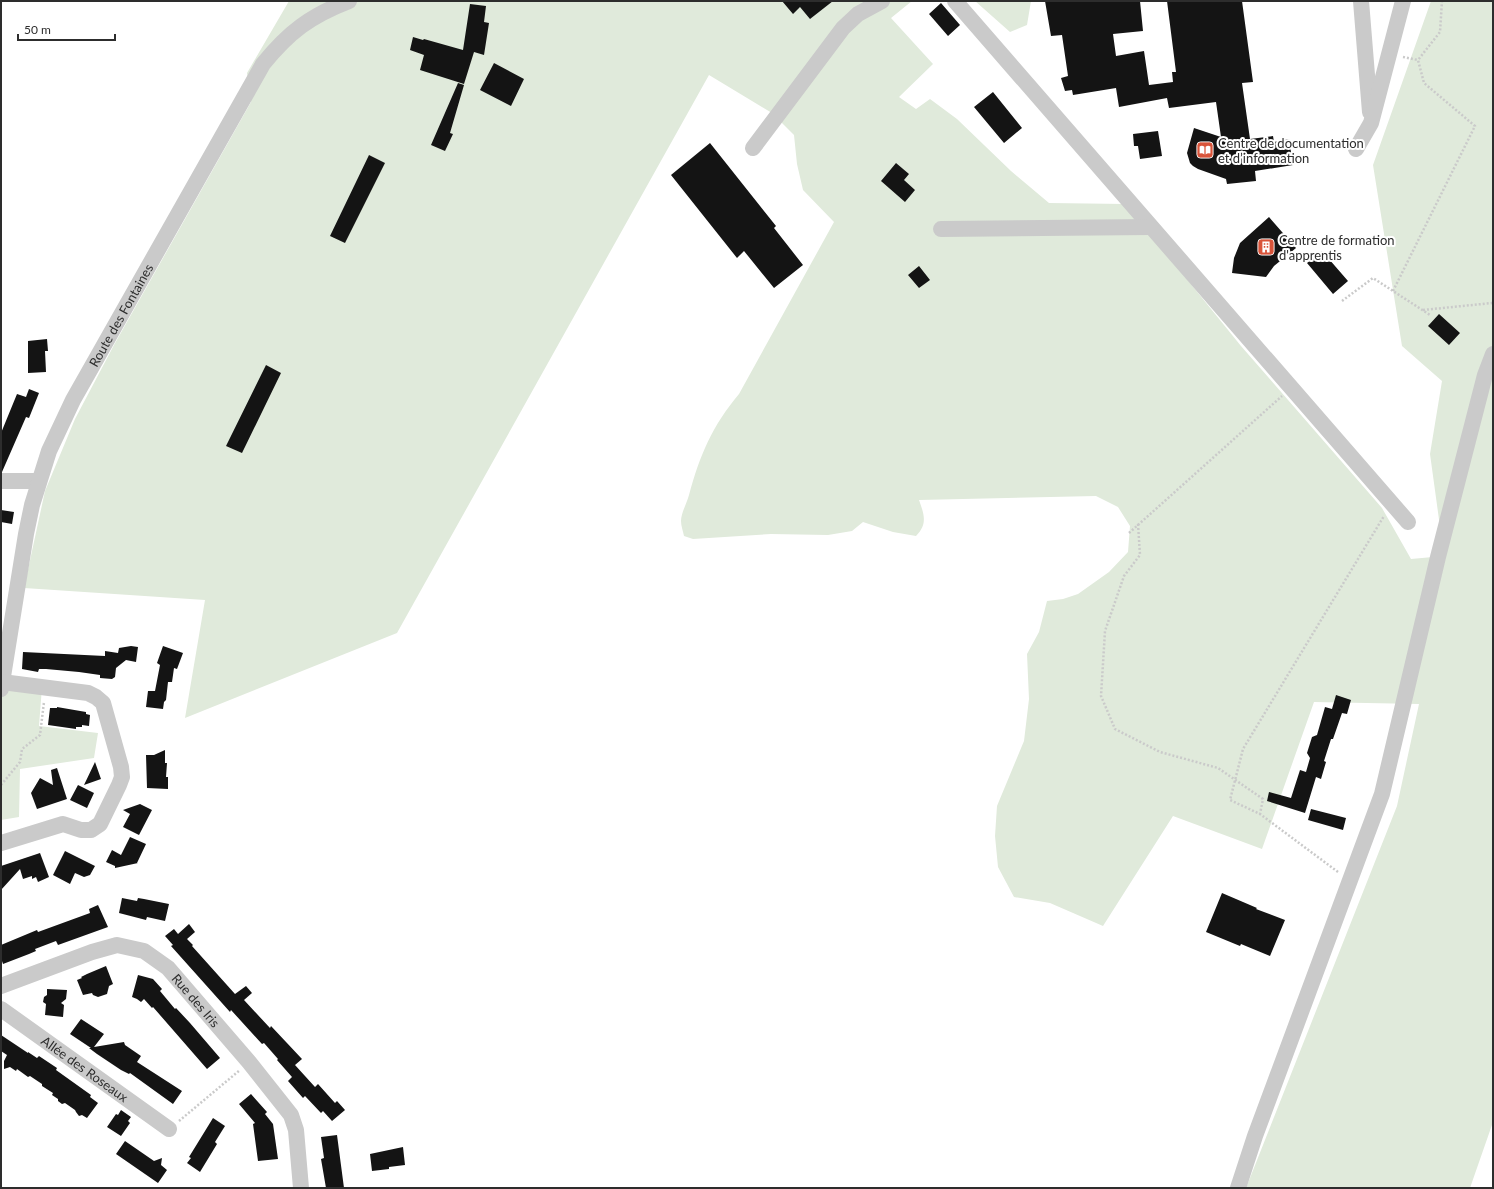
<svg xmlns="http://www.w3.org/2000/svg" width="1494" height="1189" viewBox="0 0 1494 1189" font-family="Lato,sans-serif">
<rect width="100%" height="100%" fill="#fff"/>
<path fill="#e0eadb" d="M289,1H912L891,18L933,64L899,97L916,109L930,99L957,119L1011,171L1049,203L1126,204L1241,346L1382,508L1411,559L1433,557L1441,534L1430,454L1442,381L1402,346L1373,165L1431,1H1493V1122L1470,1188H1246L1397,806L1419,704L1314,702L1262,849L1173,816L1103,926L1050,903L1014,897L998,867L995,836L997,806L1024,741L1029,699L1027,654L1039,632L1047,601L1063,599L1078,594L1109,572L1128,552L1130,526L1118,507L1096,496L919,500C924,514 928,524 916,536L893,532L863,522L852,531L828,535L771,534L693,539L684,536C683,531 681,526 681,521C681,513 687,503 689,495C700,455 712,426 739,394L834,222L803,190L797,164L794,135L772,113L709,75L397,633L185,718L205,600L24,588L45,491L75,419L114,345L251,102L247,73Z
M975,1H1031L1027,25L1010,32Z
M42,687L39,726L98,733L94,758L20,769L19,817L1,820V688Z"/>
<path fill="#141414" d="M782,1H833L810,19L800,7L793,14Z
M1045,1H1140L1143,31L1113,34L1116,56L1144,51L1149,85L1173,82L1172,72H1176L1167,1H1242L1253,82L1242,83L1250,139L1273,136L1274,142L1289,139L1293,165L1255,171L1256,181L1227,184L1226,179L1198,169L1193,166L1190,163L1187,153L1194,128L1221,137L1216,102L1169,108L1167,98L1119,107L1116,88L1073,95L1072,90L1065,91L1061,78L1068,76L1062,35L1051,36Z
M941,3L960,25L948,36L929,14Z
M470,4L486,6L484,22L489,23L484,55L474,52L464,84L420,70L424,55L410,50L413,37L423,40L424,39L463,50Z
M494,63L524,79L511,106L480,90Z
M458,83L464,85L450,133L453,134L445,151L431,145Z
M993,92L1022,128L1004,143L974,107Z
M1158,131L1162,156L1140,159L1138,146H1134L1133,134Z
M710,143L776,226L774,228L803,265L774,288L744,251L737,258L671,175Z
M369,155L385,163L345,243L330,236Z
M896,163L909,174L904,180L915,190L905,202L881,181Z
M1269,217L1296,248L1274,266L1266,277L1232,273L1234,258L1240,243Z
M1322,251L1348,281L1333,294L1307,263Z
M919,266L930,280L919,288L908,275Z
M1439,314L1460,333L1449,345L1428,326Z
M47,339L48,351H45L46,372L28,373V341Z
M266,365L281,373L242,453L226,446Z
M29,389L39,393L29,418L26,417L2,472H1V433L17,394L26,397Z
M1,510L14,512L12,524L1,522Z
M131,646L138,647L136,662L126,660L116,668L115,677L112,679L100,678V675L79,672L46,669H39L38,672L22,669L23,652L105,656V651L118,653L119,648Z
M163,646L183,653L177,669L174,668L172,682H168L166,700L164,702L163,709L146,707L148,691H155L160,665L157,663Z
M1336,695L1351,700L1347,714L1342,713L1333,739H1331L1324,761L1326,762L1321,779L1316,777L1305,813L1267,801L1269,792L1291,798L1300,770L1306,772L1310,758L1307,753L1312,737L1317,735L1325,707L1332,709Z
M57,707L86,712V714L90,715L89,726L82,725V727H76V729L48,725L50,708H57Z
M165,750V763H167L166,777H168V789L147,788L146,755H154Z
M95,762L101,779L84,785Z
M57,768L67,799L37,809L31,793L40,778L53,785L51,770Z
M78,785L94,793L87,808L70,800Z
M140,804L152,810L139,835L123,827L130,814L123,810Z
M1311,809L1346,818L1343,830L1308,820Z
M130,837L146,844L137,863H138L115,868V866L106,862L112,850L121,855Z
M65,851L95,866L90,875L84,877L75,873L70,884L53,875Z
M40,853L49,877L38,882L36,877L32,879V876L23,879L20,869L1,890V866Z
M1222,893L1257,908L1256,909L1285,920L1270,956L1241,944L1240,946L1206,932Z
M122,898L137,901L138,898L144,899L169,904L165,921L147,917L146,920L119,913Z
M98,905L108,927L58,945L56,941L35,949L36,951L29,954L3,964L1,958V945L37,930L38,932L90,913L89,909Z
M189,924L195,932L187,939L193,945L192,946L235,994L246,986L252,993L244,1000L270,1028L271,1026L302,1059L295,1065L315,1087L318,1084L335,1103L337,1101L345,1110L332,1121L323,1111L321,1113L305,1096L303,1098L288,1081L292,1077L277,1060L278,1059L264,1043L262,1044L231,1010L230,1012L171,946L173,945L165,936L174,929L178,934Z
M106,966L113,984L109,986L107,994L98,997L93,995L92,993L83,995L77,980L82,978L81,977L87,974Z
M138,975L153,979L162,989L160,991L175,1009L176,1008L190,1023L220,1058L207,1069L153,1007L152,1008L144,999L141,1002L137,999L132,997Z
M47,989L67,990L66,999L61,1003L64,1005L63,1017L45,1015L46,1004L43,1002L44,997L47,995Z
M81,1019L104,1034L94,1047L124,1042L125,1045L141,1056L137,1062L182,1091L173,1104L130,1073L129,1074L121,1070L97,1054L89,1048H91L70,1034Z
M1,1035L28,1053V1052L37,1058L39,1056L57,1068L56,1070L91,1095L90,1097L98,1103L87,1118L82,1115L79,1116L76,1112L75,1110L65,1103L62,1104L58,1101V1099L52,1095L53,1093L42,1086V1084L30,1076L28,1077L17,1069L16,1071L10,1067L4,1069V1061L7,1055L1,1051Z
M251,1094L267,1112L265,1114L273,1124L278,1159L258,1161L253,1124L255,1123L239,1104Z
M121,1110L131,1117L128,1121L130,1123L121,1136L107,1127L116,1114L118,1115Z
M213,1118L225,1126L215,1142L217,1144L200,1172L187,1163L191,1158L189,1157Z
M337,1135L344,1188H326L321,1159L324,1158L321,1137Z
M125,1141L154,1161L162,1158L161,1165L167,1170L158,1183L116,1154Z
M403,1147L405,1165L389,1167V1169L372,1171L370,1154Z"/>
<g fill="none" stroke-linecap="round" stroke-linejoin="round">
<path stroke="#cacaca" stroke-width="2.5" stroke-dasharray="2 2" stroke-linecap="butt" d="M1403,57L1418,60
M1393,291L1475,126L1424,83L1418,60L1440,32L1442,1
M1342,301L1373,278L1430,315
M1423,310L1492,303L1493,302
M1138,524L1140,555L1124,576L1105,631L1101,696L1115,729L1160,752L1218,768L1263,799L1260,814
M1129,533L1282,396
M1,785L20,762L22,749L40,735L44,702
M1338,872L1260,814L1230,800L1243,749L1384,516
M179,1121L240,1070"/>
<g stroke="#cacaca" stroke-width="16">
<path d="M955,1L1408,522"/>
<path d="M1361,1L1370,112"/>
<path d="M753,148L843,28L858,14L882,1"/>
<path d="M1356,149L1371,123L1403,1"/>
<path d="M941,229L1151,227"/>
<path d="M1,481H39"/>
<path id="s1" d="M1,689L26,534L32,505L49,451L73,400L263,64C289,32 310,16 349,1"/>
<path d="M1,843L63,824L81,830H91L100,824L119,785L122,777L121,767L103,703L96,697L88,693L2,682"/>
<path id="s2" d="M1,986L92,952L117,945L144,951L168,968L249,1062L291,1115L296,1130L301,1188"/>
<path id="s3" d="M1,1009L169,1129"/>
<path d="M1238,1188L1255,1136L1382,794L1438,557L1485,375L1493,354"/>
</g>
</g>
<defs>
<g id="library-square" transform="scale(0.9)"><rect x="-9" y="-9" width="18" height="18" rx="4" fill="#d9543a" stroke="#fff"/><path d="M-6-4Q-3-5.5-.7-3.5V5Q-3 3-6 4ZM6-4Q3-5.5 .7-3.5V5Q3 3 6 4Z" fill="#fff"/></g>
<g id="building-square" transform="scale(0.9)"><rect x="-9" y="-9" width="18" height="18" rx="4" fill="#d9543a" stroke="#fff"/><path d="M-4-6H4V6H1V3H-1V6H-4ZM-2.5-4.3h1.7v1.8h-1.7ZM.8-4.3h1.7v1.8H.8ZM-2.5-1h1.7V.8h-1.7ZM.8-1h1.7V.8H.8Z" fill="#fff"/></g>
</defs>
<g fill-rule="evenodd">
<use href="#library-square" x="1205" y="150"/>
<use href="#building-square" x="1266" y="247"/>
</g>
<g text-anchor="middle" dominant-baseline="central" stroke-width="4" stroke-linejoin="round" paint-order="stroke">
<g font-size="13" fill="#2d2d2d" stroke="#fff" text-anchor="start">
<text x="1218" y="143">Centre de documentation<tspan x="1218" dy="15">et d’information</tspan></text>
<text x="1279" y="240">Centre de formation<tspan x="1279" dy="15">d'apprentis</tspan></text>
</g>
<g font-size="13" fill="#2d2d2d" stroke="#fff">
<text stroke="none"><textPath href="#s1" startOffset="397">Route des Fontaines</textPath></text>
<text stroke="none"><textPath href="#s2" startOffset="223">Rue des Iris</textPath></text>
<text stroke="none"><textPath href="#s3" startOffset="103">Allée des Roseaux</textPath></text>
</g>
</g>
<rect width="1494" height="1189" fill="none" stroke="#2d2d2d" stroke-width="4"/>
<path d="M18 34v6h97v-6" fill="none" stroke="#2d2d2d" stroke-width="2"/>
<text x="24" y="34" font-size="12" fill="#2d2d2d" stroke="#ffffff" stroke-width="3" paint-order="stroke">50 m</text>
</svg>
